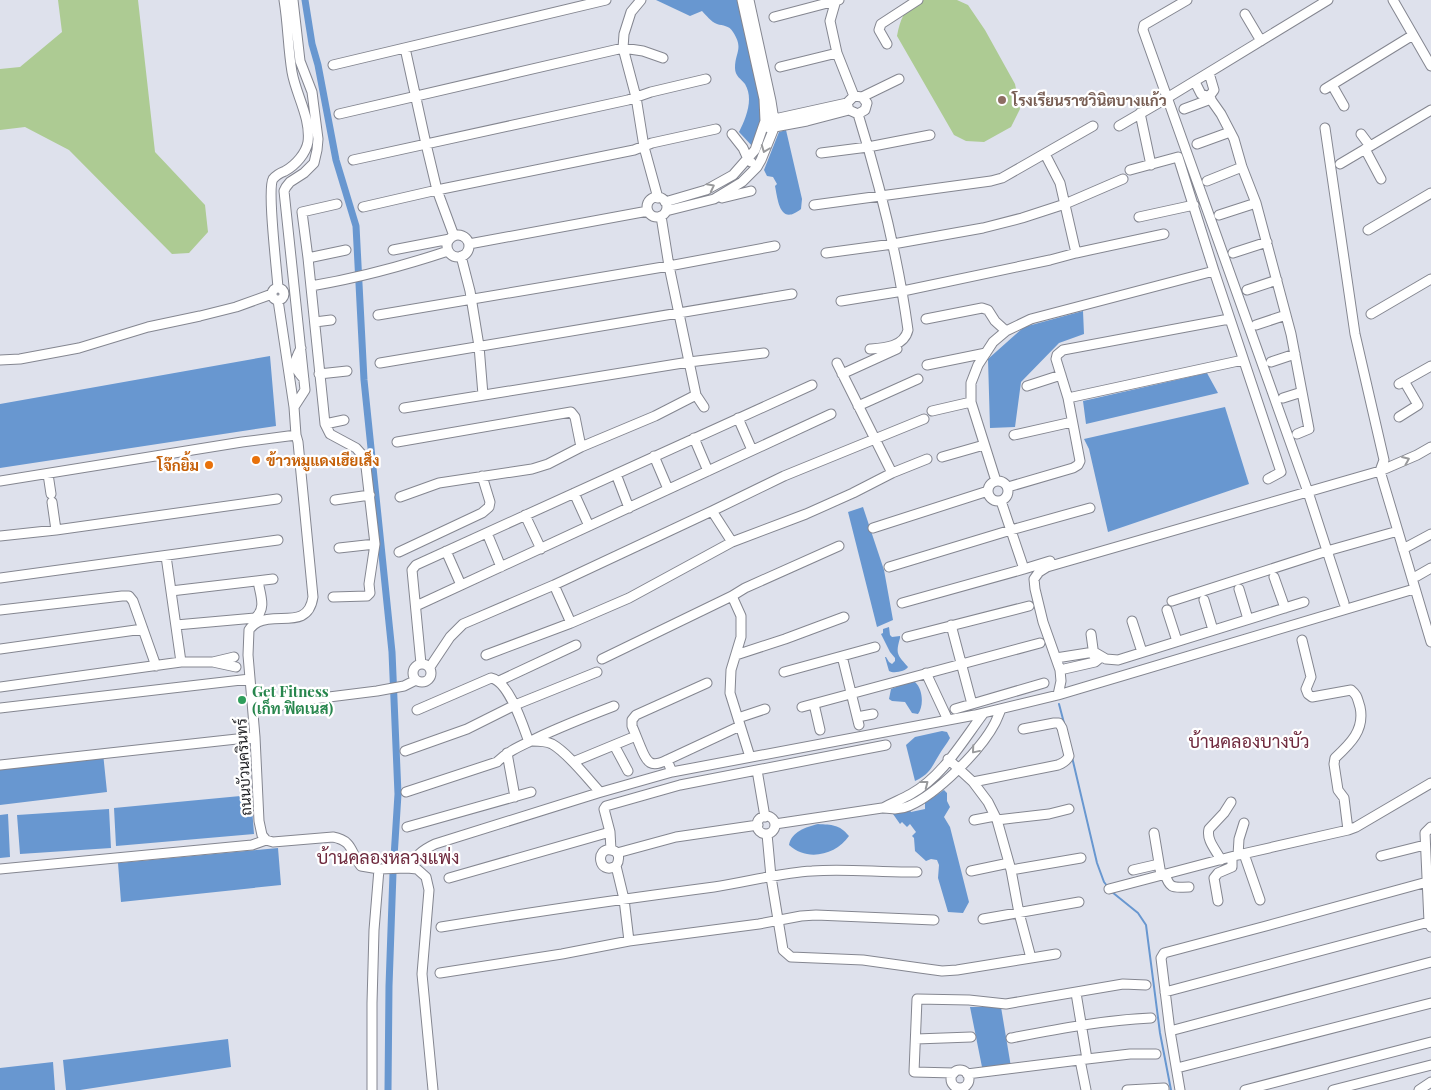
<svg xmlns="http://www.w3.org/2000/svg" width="1431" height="1090" viewBox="0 0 1431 1090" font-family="'Playfair Display',Sarabun,serif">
<rect width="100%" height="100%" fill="#dee1ec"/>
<path fill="#adcb93" d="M58,0H138L155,152L205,205L208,232L189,253L172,254L69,150L25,127L0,130V69L20,67L62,32Z
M918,0H957L968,5L985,30L1015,84L1020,109L1011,127L984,142L966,141L954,135L897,36C900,20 904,9 918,0Z"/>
<path fill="#6897d0" d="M656,0H741L763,102L760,136L753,147L739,132C746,118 754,99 745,84C741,79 735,76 735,68C735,52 744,49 733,32C729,25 723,26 717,24C711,22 706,15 702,11L690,16Z
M786,130L802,199L801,209C780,226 778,201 775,186L777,184L773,177L767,176L764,170L779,132Z
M1083,311L1084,334L1059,343L1021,382L1015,427L990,428L988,359L1024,327Z
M270,356L276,426L0,468V404Z
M1207,373L1218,393L1086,424L1083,401Z
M1225,407L1249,484L1108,532L1089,449L1084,439Z
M863,507L884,570L893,620L877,627L848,512Z
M889,627L890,635L892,637L900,636V638C895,655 898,655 908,667C906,671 894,674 889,671L885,657H886L889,662L892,664L895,661V658L890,652L881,634L883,633V629Z
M909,682H915C923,689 924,706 918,714L912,713L905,702L892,701L889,699L891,689Z
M942,731L947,732L950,738C947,744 942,749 939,755C931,768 930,774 915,781L906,745L915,737Z
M103,753L107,792L0,805V766Z
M944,790L947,793V801L950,807L944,817L950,827L969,902L963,913L948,912L938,878L939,865L937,860L931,859L926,861L915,851L914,838L912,836L916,832L910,824L907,827L902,822L900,824L893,814L910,810L911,812L925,809V803Z
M251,795L254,834L116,846L114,808Z
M109,809L111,848L20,854L17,815Z
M8,814L10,857L0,858V815Z
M818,824C832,825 839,824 849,836C836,855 807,862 789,845C791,832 806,827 818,824Z
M278,848L281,885L121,902L118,863Z
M970,1007H1001L1011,1067H982Z
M228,1039L231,1067L80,1090H66L63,1060Z
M53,1062L55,1090H0V1068Z"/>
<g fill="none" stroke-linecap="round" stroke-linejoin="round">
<path stroke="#6897d0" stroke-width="2" d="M1059,704L1064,723
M1072,757L1097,863L1104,882L1108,887
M1112,892L1138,913L1146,925L1160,1033L1171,1090"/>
<path stroke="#6897d0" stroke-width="7" d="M305,0L312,44L318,65L336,160L356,226L364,380L392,652L398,794L393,873L389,986L388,1090"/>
<g stroke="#848690" stroke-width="11">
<path id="minor" d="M293,0L300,61L312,92L318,139L317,150L314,163L304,173L290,182L286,187L284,191L305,390L294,407
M641,0L631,12L624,34L623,48L636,97L644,147L658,198
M836,0L830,21L837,53L854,96
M1187,0L1144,25L1143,30L1308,492L1344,603
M1393,0L1431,66
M1245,14L1261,41
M774,17L839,0
M887,44L879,30L881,24L918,0
M405,48L426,144L437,190L454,236
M333,65L606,0
M780,67L837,53
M1195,82L1201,94L1209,97L1214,90L1209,73
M1332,85L1344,106
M1325,89L1413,35
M854,96L862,97L867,103L865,110L858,114L849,110L847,103Z
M862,97L899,79
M1209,97L1221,114L1234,139L1242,167L1256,203L1291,334L1309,429L1297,434
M1184,109L1211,99
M1140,113L1151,165
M339,114L623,48L643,51L663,58
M858,114C880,185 898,257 908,330C904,347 884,348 870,349
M770,120L847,103
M1119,126L1167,98L1328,0
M769,128L807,121L849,110
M1325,128L1355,334L1384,460L1380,471L1431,642
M732,134L743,148L748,159L751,162
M1361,134L1370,146
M1197,144L1230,132
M1365,149L1381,179
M821,153L868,147L930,135
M1045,154L1060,183L1076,253
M353,160L628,100L651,92L706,79
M1340,164L1431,110
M1130,170L1178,157L1214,271
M1207,181L1242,167
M647 207a10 10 0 1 1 20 0a10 10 0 1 1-20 0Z
M722,198L751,191
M665,202L706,190L733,175L755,150L765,121L764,99L742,0
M814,205L991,181L1002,178L1093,126
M363,207L437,190L634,150L652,143L716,129
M666,211L714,199L742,182L757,167L761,160L774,128V120L771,101L749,0
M1219,215L1256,203
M661,216L669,266L696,395L704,407
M1139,217L1194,205
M1368,230L1431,193
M447 246a11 11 0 1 1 22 0a11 11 0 1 1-22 0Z
M469,244L648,211
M393,250L450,239
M826,253L893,244L983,228L1022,218L1065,204L1123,179
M1233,253L1267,242
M461,256L470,291L479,346L483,395
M308,258L346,250
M311,286C358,278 403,266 448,251
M278,288C277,271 267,189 273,179C277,174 280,173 285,171C296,165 306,153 308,142C311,118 296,95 292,72C288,48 288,24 284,0
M272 294a6 6 0 1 1 12 0a6 6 0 1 1-12 0Z
M1247,290L1277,280
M278,300L294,407L296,435L298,442L313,597C308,630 278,612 258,622C254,624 251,627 249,630L248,655L255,737L259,821L262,835L266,840L273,842L333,837C354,841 350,853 361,866L379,869L407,868L417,869L426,877L429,890L422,974L433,1090
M841,301L903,291L1050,260L1076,253L1164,234
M1371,314L1431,279
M378,315L669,266L775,246
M926,319L982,308L988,310L995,321L1006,331
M315,322L331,320
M1256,325L1286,315
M301,348C293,363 292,366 304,379
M0,360L20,359L79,348L148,327L200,316L236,307L272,294
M1271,362L1295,354
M380,363L792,294
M837,363L892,473
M927,365L986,353
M319,374L347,371
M842,374L897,349
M1399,384L1431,366
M1027,386L1061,375
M1068,398L1243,360
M1283,398L1302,392
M858,406L918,379
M404,408L689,362L764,353
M932,411L971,402
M1399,417L1418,405L1404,381
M738,418L752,450
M325,424L344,420
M1014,435L1072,422
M694,438L708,471
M397,442L571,412L575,417L581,447
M654,456L668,489
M942,457L984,445
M48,474L51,494
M616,474L629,508
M988 491a10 10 0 1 1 20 0a10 10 0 1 1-20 0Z
M0,481L242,442L296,435
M996,481L971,402V383L978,365L993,342L1006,331L1031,319L1214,271L1281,472L1268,479
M1008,487L1073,468L1078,465L1080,461L1068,398L1056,359L1057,355L1063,350L1229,319
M574,493L589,526
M400,497L439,483L532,469L548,464L581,447L655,416L696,395
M335,500L370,495
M52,502L56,530
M712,511L732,542
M525,515L541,549
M873,528L988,491
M487,533L501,567
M0,536L56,530L277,499
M339,548L375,544
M1403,549L1431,534
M446,551L461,585
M399,552L482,513L489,507L490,502L482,476
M166,556L181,662
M889,567L1011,530L1090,508
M1024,569L1050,561
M1417,576L1431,568
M1274,577L1285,608
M0,578L278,540
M554,585L571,623
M1239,589L1248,619
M171,591L273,579
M732,596L741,616V637L731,670L730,693L750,757
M333,597L367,596L370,593L369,584L375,544L365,458L356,448L330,434L325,424L323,404L308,258L302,212L337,204
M1204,600L1213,630
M1172,601L1327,551L1398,531
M902,603L1024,569L1001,501
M416,606L831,414
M0,610L122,596H129L133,601L156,666
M1167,610L1177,641
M1132,621L1142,652
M176,625L255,618C267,609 260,594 258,581
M951,625L972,704
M1091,634L1094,656
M907,637L1029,606
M1302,640L1311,677L1306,689L1308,694L1312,697L1351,690C1358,696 1357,698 1360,707C1365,730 1350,744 1335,758L1334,764L1338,790L1344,798L1348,830
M0,649L143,629
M486,655L571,623L629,598L732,542L806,514L853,493L892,473L927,459
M736,655L785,639L844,617
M842,656L859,725
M1056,658L1094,652L1106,659L1118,660L1304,602
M602,659L732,596L745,588L839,546
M213,662L234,657
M413 673a9 9 0 1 1 18 0a9 9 0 1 1-18 0Z
M421,664L412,570L416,565L812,385
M430,667L450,637L463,624L554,585L712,511L784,476L924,419
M1060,670L1095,662L1101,657
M784,672L875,647
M926,673L948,720
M499,681L576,645
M0,687L181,662H213L236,667
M1058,695L1061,681L1060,670L1043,622L1035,589L1034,579L1039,572L1047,567L1380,471L1417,455L1431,447
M252,702L270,700L289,702
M814,704L820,730
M802,707L1040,643
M0,708L250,679
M955,709L1044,683
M417,710L491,678C509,681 523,726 529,742
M253,711L277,707L289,702L377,691L404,686L416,680
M857,717L873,714
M738,718L765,709
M532,741C538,741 546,741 552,744C568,753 587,778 600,792
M614,745L628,771
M405,751L467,729L515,705L597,672
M507,753L515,797
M948,759L973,782L988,802L997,820L1011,870L1019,913L1031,958
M667,760L740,726
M573,762L631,738
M0,765L255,737
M757,770L765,817
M672,772L667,760C651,768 647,763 641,748C638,741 635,733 632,726V720L636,715L707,683
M973,782L1058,765C1063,763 1067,761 1069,756L1062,728L1059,723H1054L1023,729
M406,792L497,762C509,750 523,745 537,738C562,726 588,716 614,706
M883,808C892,803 902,799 911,794C942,777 962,742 983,714
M757 825a9 9 0 1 1 18 0a9 9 0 1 1-18 0Z
M974,820L995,816
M997,820L1049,814L1069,809
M775,824L882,808C892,809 900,810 909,806C937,794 981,750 995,723C997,719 999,714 1001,709
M407,827L531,792
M1154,833L1161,875
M767,834L771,877L783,950L791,957L863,960L920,968L942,971L957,970L1056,954
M611,850L610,832L604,809L606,806L680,785L886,745
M617,853L676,837L758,825
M1244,854L1260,900
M1238,855L1239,839L1244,823
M1381,856L1425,845
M1221,860C1216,850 1206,840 1209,829L1224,813L1231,802
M616,866C598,876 595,847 611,850C620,851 620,860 616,866L624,899L629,941
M407,868C416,856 422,850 435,844L598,793L672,772L975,715L1058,695L1414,589
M0,869L252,845L266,840
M1011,870L1081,858
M1133,870L1159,864
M971,871L1009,863
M1165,874C1170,890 1174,887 1189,887
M449,878L610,832
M1109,889L1238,855L1348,830L1356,827L1431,783
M1218,901L1214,878L1218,873L1232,867V857
M983,919L1079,902
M441,927C532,912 623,899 714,887C747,882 779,873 812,871C847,868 882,873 917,872
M1431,927L1429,922L1425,833L1431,827
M440,973L562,954L629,941L759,924L801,916L816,915L934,920
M1165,992L1429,922
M1170,1031L1431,962
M1011,1038C1058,1029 1104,1020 1151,1018
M916,1039L971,1037
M1087,1059L1130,1054H1156
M1080,1060L1086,1090
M1177,1068L1431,1003
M951 1079a9 9 0 1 1 18 0a9 9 0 1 1-18 0Z
M954,1073L914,1072L917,999L969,1000L1006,1004L1123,984L1146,985
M967,1074L1087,1059L1076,993
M372,1090V1003L374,930L379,869
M1127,1090L1164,1088V1090
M1180,1090L1170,1031L1161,958L1164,953L1266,926L1427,882
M1245,1090L1431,1042
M1333,1090L1431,1065
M1419,1090L1431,1082"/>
</g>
<use href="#minor" stroke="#fff" stroke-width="9"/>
</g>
<defs><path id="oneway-chevron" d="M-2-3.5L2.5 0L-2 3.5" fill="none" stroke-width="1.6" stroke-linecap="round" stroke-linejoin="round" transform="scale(1.25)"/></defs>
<g stroke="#999a9c">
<use href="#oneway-chevron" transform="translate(765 149) rotate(111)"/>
<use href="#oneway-chevron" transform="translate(711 187) rotate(-27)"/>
<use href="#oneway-chevron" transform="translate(1406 460) rotate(-23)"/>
<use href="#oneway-chevron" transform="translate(975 750) rotate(130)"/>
<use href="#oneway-chevron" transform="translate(925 784) rotate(-38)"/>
</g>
<circle fill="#8d6e63" stroke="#fff" stroke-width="2" cx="1002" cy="100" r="5"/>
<g fill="#e8710a" stroke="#fff" stroke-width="2">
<circle cx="256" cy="460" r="5"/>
<circle cx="209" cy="465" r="5"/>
</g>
<circle fill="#2e9e5b" stroke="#fff" stroke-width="2" cx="242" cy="700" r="5"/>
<g text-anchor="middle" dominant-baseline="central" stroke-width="4.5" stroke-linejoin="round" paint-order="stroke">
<g font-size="15" font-weight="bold" fill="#785e54" stroke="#fff" text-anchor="start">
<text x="1012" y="100">โรงเรียนราชวินิตบางแก้ว</text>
</g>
<g font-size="15" font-weight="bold" fill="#c56008" stroke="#fff" text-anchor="start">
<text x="266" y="460">ข้าวหมูแดงเฮียเส็ง</text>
<text x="199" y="465" text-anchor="end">โจ๊กยิ้ม</text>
</g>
<g font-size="15" font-weight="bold" fill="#27864d" stroke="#fff" text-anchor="start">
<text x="252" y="691">Get Fitness<tspan x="252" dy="17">(เก็ท ฟิตเนส)</tspan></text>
</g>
<g font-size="15" fill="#1d1e22" stroke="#fff">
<text transform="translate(243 767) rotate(-93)">ถนนบัวนครินทร์</text>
</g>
<g font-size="18" fill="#6f2a3e" stroke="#fff">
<text x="1249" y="741">บ้านคลองบางบัว</text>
<text x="388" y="857">บ้านคลองหลวงแพ่ง</text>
</g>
</g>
</svg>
